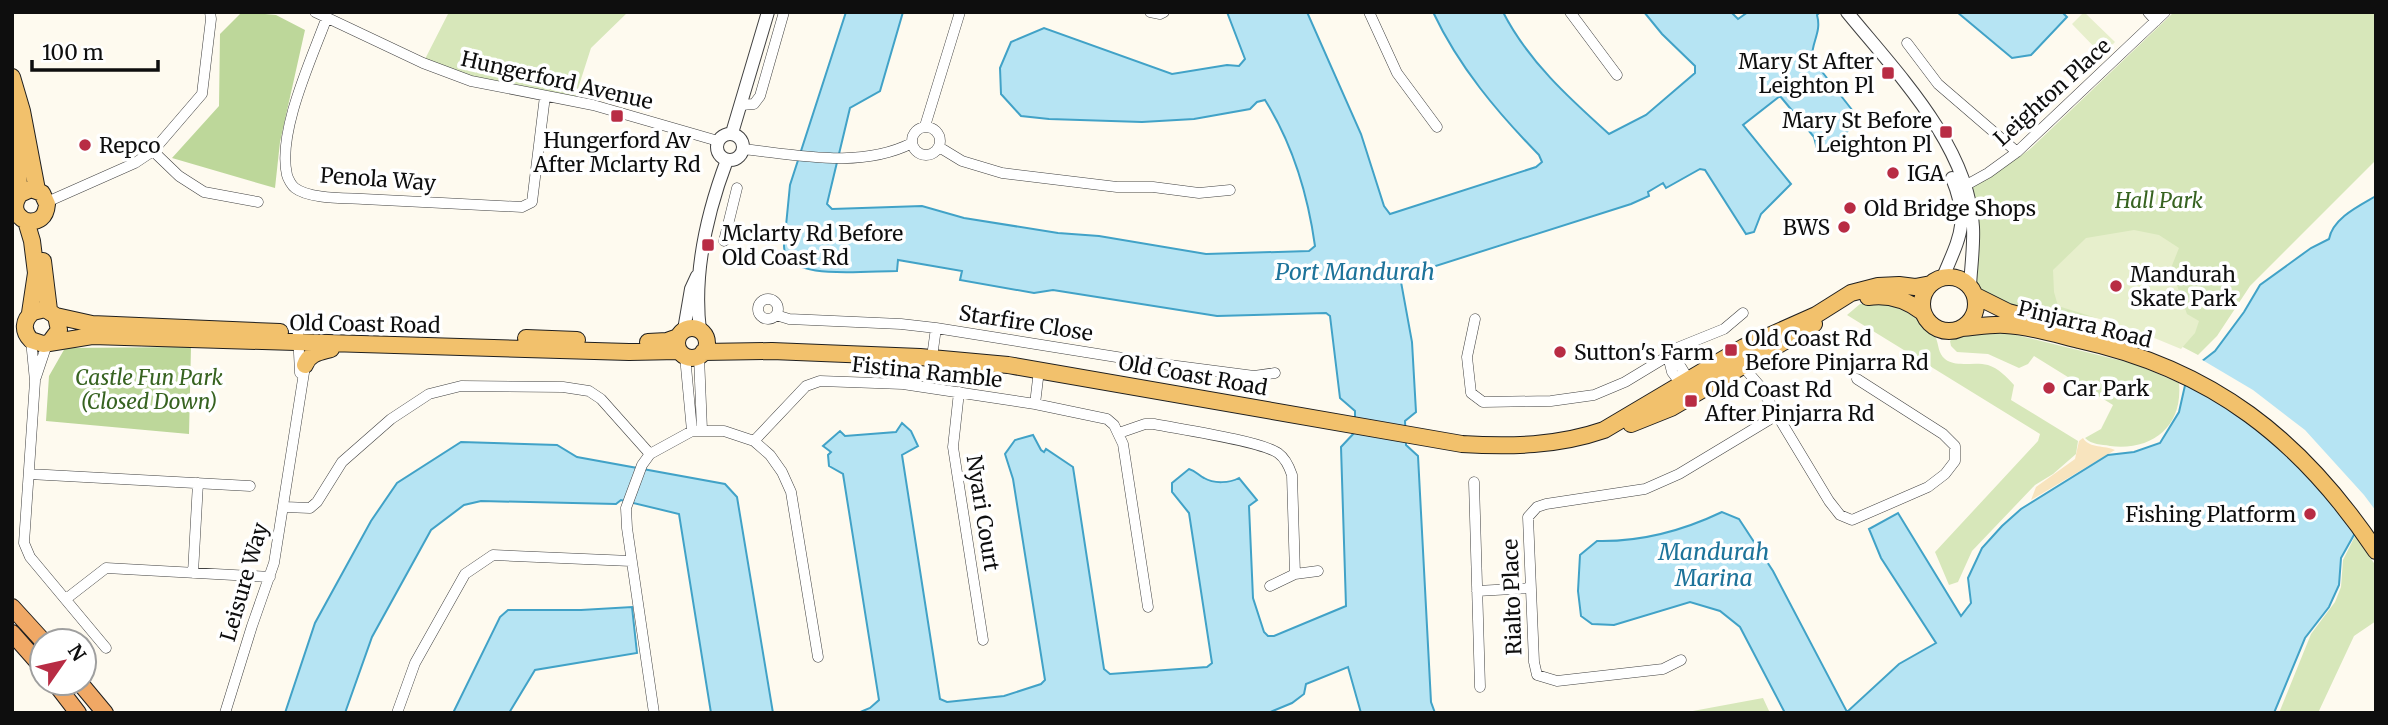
<svg xmlns="http://www.w3.org/2000/svg" width="2388" height="725" viewBox="0 0 2388 725" font-family="Merriweather,serif">
<rect width="100%" height="100%" fill="#fefaef"/>
<path fill="#d7e7ba" d="M449,12H628L591,48L574,101L505,89L423,63Z
M2174,12H2376V160L2250,286L2217,336L2198,355L2158,334L2131,324L2064,312L2023,310L1983,292L1974,279L1972,188L2029,150Z
M1887,303C1902,309 1929,323 1936,338C1939,346 1938,353 1945,359C1956,368 1974,361 1988,365C1998,368 2007,377 2014,385L2011,400L2078,441L2076,454L2053,474L2035,485L1972,551L1958,582L1949,585L1935,552L2038,441L2040,434L1847,315L1860,304Z
M1978,332H2004L2135,364L2179,383C2183,427 2152,451 2110,446C2101,444 2092,445 2085,438L2101,429L2113,405L2034,356L2028,364L2019,368L1988,354L1957,352L1951,346L1950,341L1955,336Z
M2355,536L2376,566V621L2354,636L2318,713H2279L2311,634L2335,602L2341,587L2343,560Z
M1763,698L1770,713H1682Z"/>
<path fill="#bdd79a" d="M242,12L276,15L305,30L280,142L275,188L172,158L219,106L220,34Z
M191,347L189,434L46,421L49,376L65,348Z"/>
<path fill="#f8e4be" d="M2083,438C2090,449 2105,445 2115,450L2031,500L2036,487L2075,459L2079,441Z"/>
<path fill="#e7efcc" d="M2084,12L2115,42L2102,55L2072,24Z
M2134,230L2159,235L2179,248L2171,268L2187,314L2199,321L2195,333L2181,349L2135,330L2058,306L2054,292L2053,270L2086,238Z"/>
<path fill="#b6e4f3" stroke="#41a2c7" stroke-width="2" d="M846,12H903L880,91L850,108L827,204L832,209L922,206L964,218L1058,233L1099,236L1206,254L1309,251L1315,246C1308,196 1292,143 1265,100L1257,102L1250,109L1194,119L1142,122L1049,119L1021,116L1001,94L1000,68L1011,42L1044,28L1172,74L1227,65L1239,66L1245,59L1227,12H1307L1361,134L1384,206L1390,214L1536,167L1542,162L1539,155C1497,112 1459,67 1433,12H1503C1528,61 1569,98 1609,134L1646,115L1695,73V66L1662,34L1644,12H1731L1738,19L1748,12H1820L1817,15C1822,33 1811,42 1812,59L1860,120L1829,147L1817,149L1814,137L1780,96L1743,125L1791,184L1761,214L1754,232L1746,234L1705,170L1700,169L1666,188L1663,183L1648,192L1649,196L1631,204L1404,276L1401,282L1412,342L1416,412L1405,421L1406,445L1418,456L1431,702L1435,713H1361L1348,667L1306,684L1304,694L1292,703L1268,713H858L870,708L879,700L843,474L829,466L828,455L831,452L823,446L840,431L845,436L896,432L902,423L911,431L918,446L902,455L940,699L947,702L1004,696L1041,684L1045,680L1013,479L1005,454L1015,440L1033,435L1041,450L1044,452L1046,449L1073,467L1104,669L1110,674L1207,667L1212,663L1189,513L1172,492V483L1189,469C1196,471 1198,475 1204,478C1214,484 1230,483 1239,478L1257,500L1249,506L1253,598L1264,632L1268,636H1274L1346,606L1341,447L1355,432V411L1340,398L1330,316L1326,313L1217,316L1053,290L1034,293L960,280L962,271L898,260L897,271C870,271 810,278 790,261C785,257 784,252 784,246L790,185Z
M1957,12H2062L2067,17L2031,55L2012,58Z
M2376,196V513L2359,526L2341,558L2339,585L2329,607L2305,638L2274,713H1785L1740,627L1720,611L1690,602L1614,625L1592,624L1581,616L1578,591L1580,555L1597,541C1641,542 1682,531 1722,512L1739,519L1773,571L1847,712L1899,664L1936,643L1881,558L1869,529L1898,513L1961,616L1971,603L1968,578L1982,548L2002,526L2021,509L2108,455L2134,452L2160,443L2179,412L2188,372L2215,351L2244,312L2260,285L2311,248L2329,239C2333,218 2359,206 2376,196Z
M461,442L557,445L577,457L725,484L737,497L773,713H711L679,514L621,500L616,504L481,501L464,505L431,530L372,637L345,713H285L315,623L371,521L397,483Z
M632,607L637,653L535,670L509,713H453L500,617L508,610H581Z"/>
<path fill="#fefaef" d="M2199,358L2253,390L2305,430L2364,495L2376,511V518L2362,529L2261,430L2183,381L2189,366Z"/>
<g fill="none" stroke-linecap="round" stroke-linejoin="round">
<g stroke="#414141" stroke-width="11">
<path id="minor" d="M315,12L423,63L471,81L593,105L718,141
M1150,12L1160,14L1164,12
M1369,12L1397,73L1437,127
M1570,12L1617,75
M2148,12L2156,21
M327,17C312,58 277,132 287,175C288,179 292,186 295,188C309,199 345,198 363,199C416,202 469,204 522,207L532,202L545,96
M1907,43L1938,84L2017,152
M741,105L754,104L760,96L784,12
M925,126L960,12
M912 141a14 14 0 1 1 28 0a14 14 0 1 1-28 0Z
M939,147L962,161L1002,173L1117,187H1153L1199,193L1230,190
M743,149C798,155 861,169 912,143
M153,151L179,176L204,192L258,202
M1961,188L1988,173L2017,152L2165,12
M47,202L135,163L153,151L202,94L211,19L210,12
M724,241L737,188
M758 309a10 10 0 1 1 20 0a10 10 0 1 1-20 0Z
M776,315L789,319L901,324L936,328
M1475,319L1467,357L1471,393L1483,402L1551,401L1594,395L1625,382L1668,356L1677,348L1724,329L1743,313
M298,333L300,373
M31,340L35,381L24,543L30,557L106,648
M685,356L692,431
M699,356L702,430
M1668,356L1681,367L1690,382
M1668,356L1672,372L1684,388
M932,357L936,328L1154,363L1254,376L1275,373
M1740,363L1759,385L1829,501L1840,515L1852,520L1928,487L1945,474L1955,461V446L1943,434L1857,379
M1039,370L1035,404L1107,419L1114,425L1123,444L1148,607
M36,377L47,344
M959,392L953,447L983,640
M1119,433L1145,424H1154C1179,429 1261,441 1278,453C1285,458 1289,466 1292,475L1295,574L1270,586
M754,441L806,386L820,381L903,384L1035,404
M29,474L250,486
M1474,482L1480,687
M285,507L310,508L317,502L342,462L391,419L429,394L461,386L563,387L589,391L601,399L650,454
M193,573L198,483
M1295,574L1318,571
M1477,591L1530,588
M66,599L106,568L270,577
M1681,660L1663,669L1557,681L1537,675L1534,662L1528,517L1537,507L1546,504L1645,489L1679,474L1777,415
M225,713L252,626L274,563L306,360
M397,713L415,663L465,574L493,555L631,561
M654,713L627,528L626,508L642,465L650,454L692,431H724L754,441L770,455L782,472L791,492L818,657"/>
</g>
<g stroke="#414141" stroke-width="14">
<path id="tertiary" d="M1847,12C1896,72 1969,146 1973,227C1974,246 1971,267 1970,286
M732,133L768,12
M717 147a13 13 0 1 1 26 0a13 13 0 1 1-26 0Z
M1943,277C1960,236 1970,222 1952,178
M684,330L691,289L697,276
M700,331C693,274 707,213 727,160"/>
</g>
<g stroke="#1f1f1f" stroke-width="18">
<path id="primary" d="M12,77L22,111L37,190
M12,113L20,194C12,205 14,215 26,221C39,223 46,217 47,204L42,193L31,189L20,194
M26,221L32,241L36,273L30,313
M43,261L49,310
M1922 304a27 27 0 1 1 54 0a27 27 0 1 1-54 0Z
M1976,296L2008,312L2038,320
M1868,297C1888,294 1905,299 1921,311
M56,316L92,324L280,332
M1962,328C1976,327 1991,324 2005,325C2030,326 2055,334 2079,340C2212,369 2301,439 2376,551
M677 343a15 15 0 1 1 30 0a15 15 0 1 1-30 0Z
M526,338L577,340
M50,342L59,330L56,316L45,309L33,312C23,320 22,331 31,340L43,344L92,336L629,352L679,351
M648,342L667,341L678,337
M703,352L772,351L920,357L1008,365L1462,444C1510,447 1558,446 1604,430L1744,347L1816,315L1851,293L1878,286L1899,285L1915,287L1931,284
M305,365C309,353 321,352 331,349
M1631,424L1671,408L1814,324"/>
</g>
<g stroke="#1f1f1f" stroke-width="18">
<path id="trunk" d="M12,607L43,641
M12,633L42,667
M55,683L78,713
M80,683L105,713"/>
</g>
<use href="#minor" stroke="#fff" stroke-width="10"/>
<use href="#tertiary" stroke="#fff" stroke-width="12"/>
<use href="#primary" stroke="#f2c16c" stroke-width="16"/>
<use href="#trunk" stroke="#f0a865" stroke-width="16"/>
</g>
<g fill="#b82c44" stroke="#fff" stroke-width="2.5">
<rect x="1881" y="66" width="14" height="14" rx="3.5"/>
<rect x="610" y="109" width="14" height="14" rx="3.5"/>
<rect x="1939" y="125" width="14" height="14" rx="3.5"/>
<circle cx="85" cy="145" r="7"/>
<circle cx="1893" cy="173" r="7"/>
<circle cx="1850" cy="208" r="7"/>
<circle cx="1844" cy="227" r="7"/>
<rect x="701" y="238" width="14" height="14" rx="3.5"/>
<circle cx="2116" cy="286" r="7"/>
<rect x="1724" y="343" width="14" height="14" rx="3.5"/>
<circle cx="1560" cy="352" r="7"/>
<circle cx="2049" cy="388" r="7"/>
<rect x="1684" y="394" width="14" height="14" rx="3.5"/>
<circle cx="2310" cy="514" r="7"/>
</g>
<g text-anchor="middle" dominant-baseline="central" stroke-width="7" stroke-linejoin="round" paint-order="stroke">
<g font-size="21" fill="#0e0e0e" stroke="#fff" text-anchor="start">
<text x="1874" y="61" text-anchor="end">Mary St After<tspan x="1874" dy="24">Leighton Pl</tspan></text>
<text x="1932" y="120" text-anchor="end">Mary St Before<tspan x="1932" dy="24">Leighton Pl</tspan></text>
<text x="617" y="140" text-anchor="middle">Hungerford Av<tspan x="617" dy="24">After Mclarty Rd</tspan></text>
<text x="99" y="145">Repco</text>
<text x="1907" y="173">IGA</text>
<text x="1864" y="208">Old Bridge Shops</text>
<text x="1830" y="227" text-anchor="end">BWS</text>
<text x="722" y="233">Mclarty Rd Before<tspan x="722" dy="24">Old Coast Rd</tspan></text>
<text x="2130" y="274">Mandurah<tspan x="2130" dy="24">Skate Park</tspan></text>
<text x="1745" y="338">Old Coast Rd<tspan x="1745" dy="24">Before Pinjarra Rd</tspan></text>
<text x="1574" y="352">Sutton's Farm</text>
<text x="2063" y="388">Car Park</text>
<text x="1705" y="389">Old Coast Rd<tspan x="1705" dy="24">After Pinjarra Rd</tspan></text>
<text x="2296" y="514" text-anchor="end">Fishing Platform</text>
</g>
<g font-size="21" fill="#0e0e0e" stroke="#fff">
<text transform="translate(557 80) rotate(13)">Hungerford Avenue</text>
<text transform="translate(2052 92) rotate(-42)">Leighton Place</text>
<text transform="translate(378 179) rotate(4)">Penola Way</text>
<text transform="translate(1026 323) rotate(9)">Starfire Close</text>
<text transform="translate(365 324) rotate(1)">Old Coast Road</text>
<text transform="translate(2085 324) rotate(14)">Pinjarra Road</text>
<text transform="translate(927 372) rotate(6)">Fistina Ramble</text>
<text transform="translate(1193 375) rotate(10)">Old Coast Road</text>
<text transform="translate(983 513) rotate(81)">Nyari Court</text>
<text transform="translate(244 582) rotate(-74)">Leisure Way</text>
<text transform="translate(1512 597) rotate(-92)">Rialto Place</text>
</g>
<g font-size="21" font-style="italic" fill="#376321" stroke="#fff">
<text x="2159" y="200">Hall Park</text>
<text x="149" y="377">Castle Fun Park<tspan x="149" dy="24">(Closed Down)</tspan></text>
</g>
<g font-size="23" font-style="italic" fill="#1d739a" stroke="#fff">
<text x="1355" y="271">Port Mandurah</text>
<text x="1714" y="551">Mandurah<tspan x="1714" dy="26">Marina</tspan></text>
</g>
</g>
<rect width="2388" height="725" fill="none" stroke="#0e0e0e" stroke-width="28"/>
<g transform="translate(63 662) rotate(56)"><circle r="33" fill="#ffffff" stroke="#9f9f9f" stroke-width="2"/>
<path d="M0-5L12 26L0 18L-12 26Z" fill="#b82c44"/>
<text y="-10" font-size="19" font-weight="bold" text-anchor="middle" fill="#0e0e0e">N</text>
</g>
<path d="M32 60v10h126v-10" fill="none" stroke="#0e0e0e" stroke-width="3.5"/>
<text x="42" y="60" font-size="21" fill="#0e0e0e" stroke="#ffffff" stroke-width="5" paint-order="stroke">100 m</text>
</svg>
